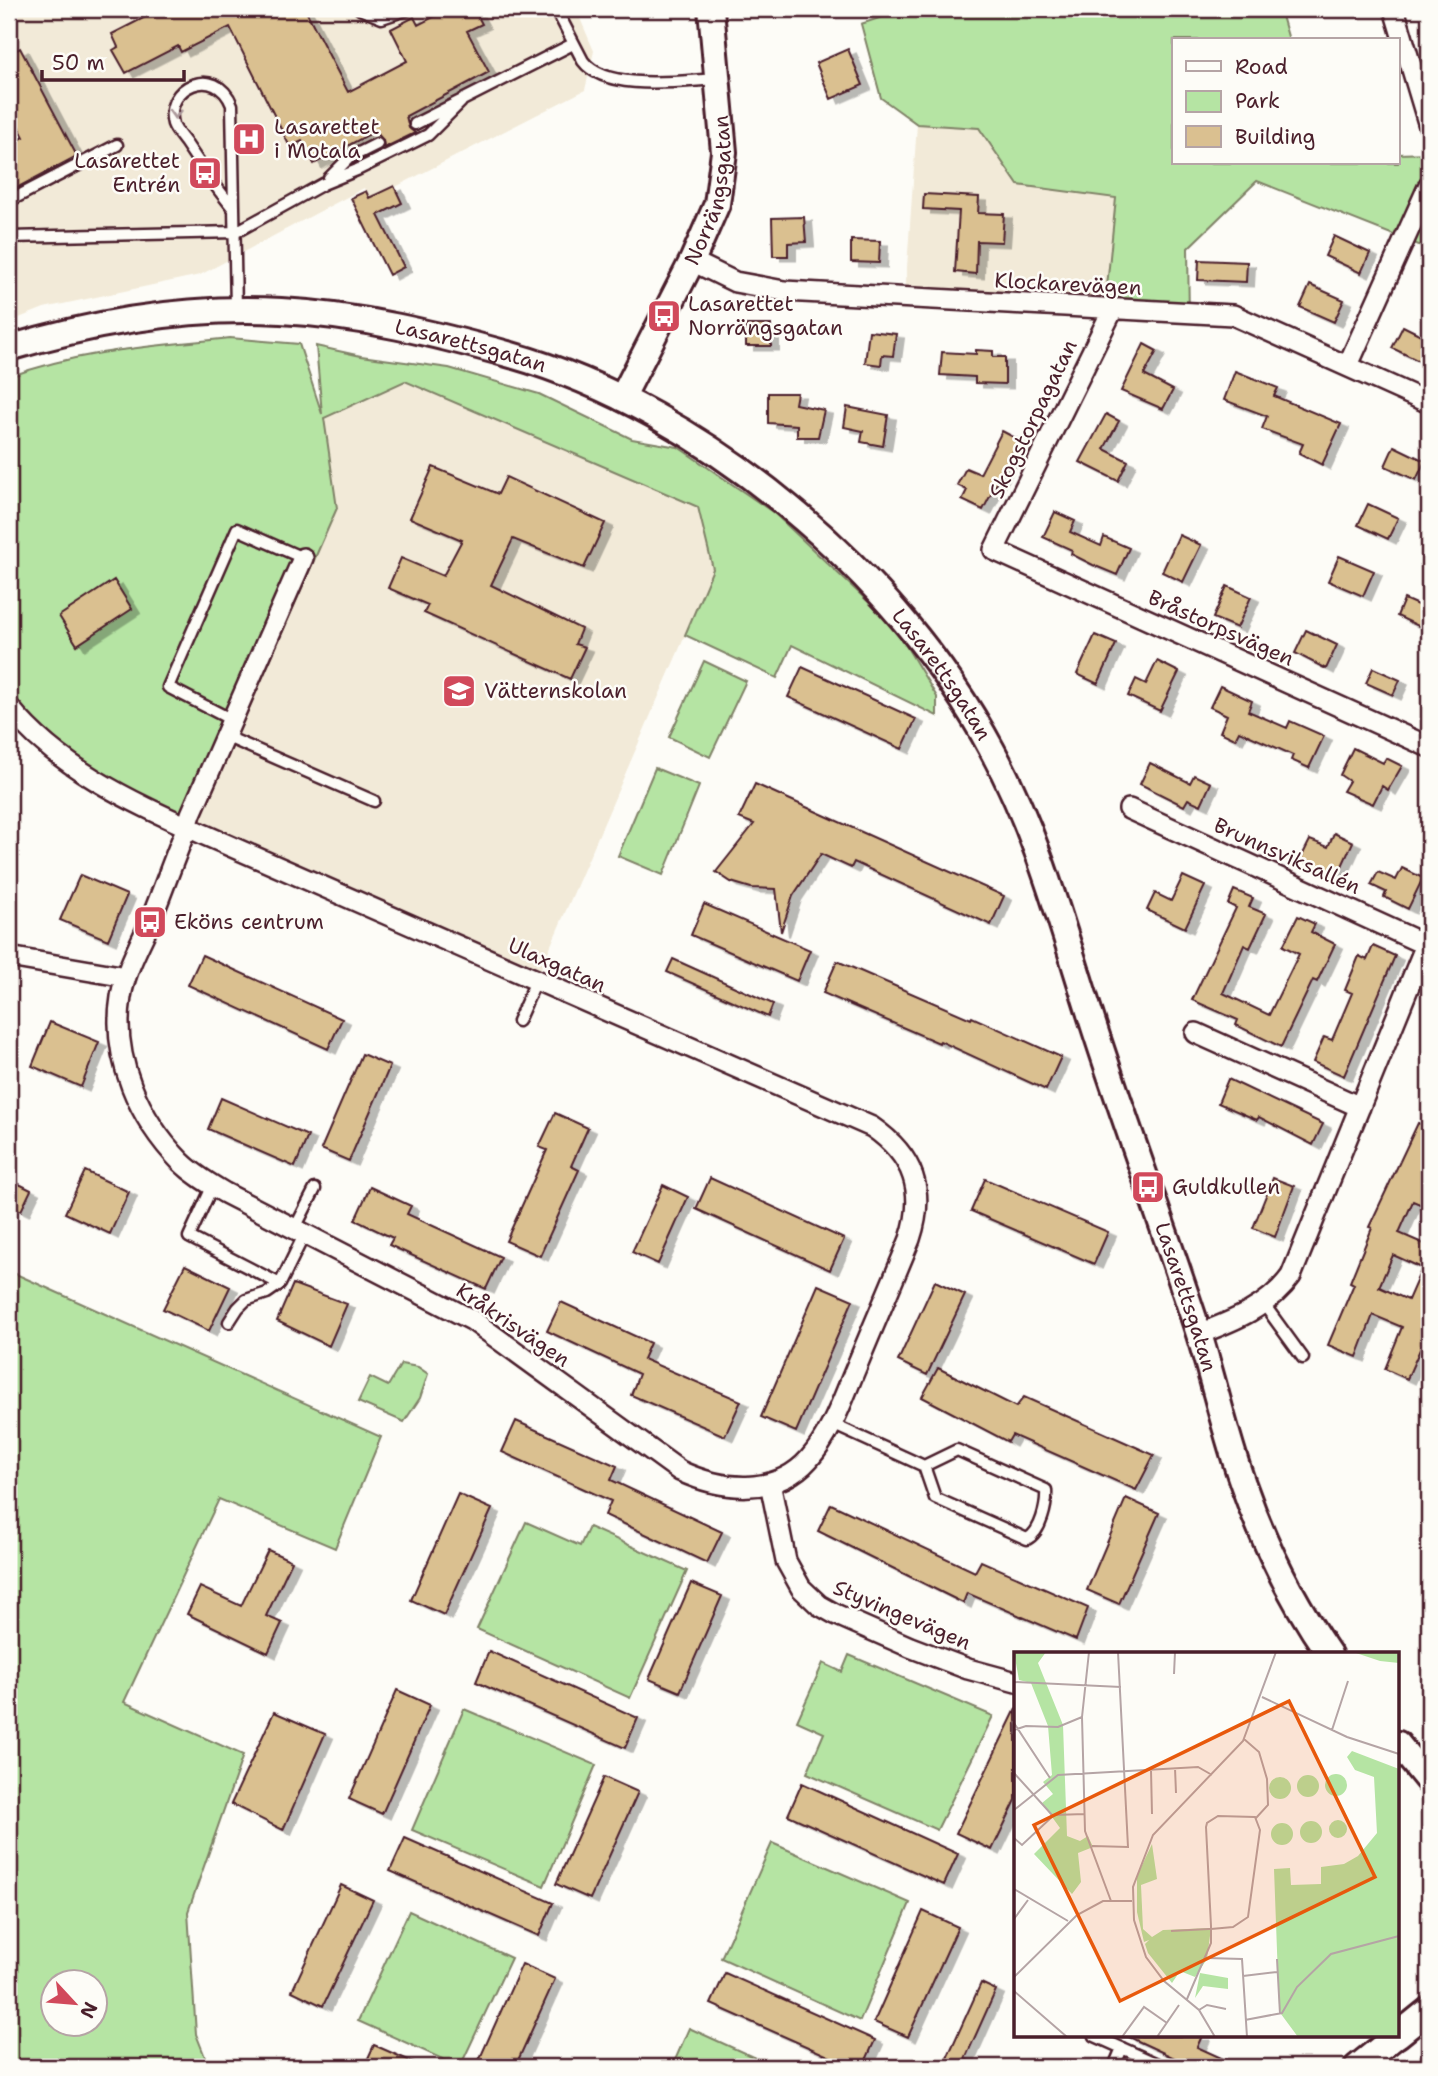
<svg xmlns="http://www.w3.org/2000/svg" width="1438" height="2076" viewBox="0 0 1438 2076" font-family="'Shantell Sans',sans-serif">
<defs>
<filter id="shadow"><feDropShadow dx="8" dy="4.5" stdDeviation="0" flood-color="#0004"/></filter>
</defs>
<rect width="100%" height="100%" fill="#fdfcf7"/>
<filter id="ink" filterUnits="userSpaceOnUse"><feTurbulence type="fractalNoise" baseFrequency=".0143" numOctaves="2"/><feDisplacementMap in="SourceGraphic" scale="14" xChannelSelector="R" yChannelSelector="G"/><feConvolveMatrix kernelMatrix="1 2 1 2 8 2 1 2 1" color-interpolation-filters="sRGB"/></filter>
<g filter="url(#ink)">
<path fill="#f2ead8" d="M9,9H576L594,51L585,90L370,200L364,188L200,275L44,308L9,322Z
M917,124L979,128L1018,185L1117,198L1104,316L905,296Z
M405,381L698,507L714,569L535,982L194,833L337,508L323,418Z"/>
<path fill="#b5e4a3" stroke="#808267" stroke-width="2" fill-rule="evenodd" d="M906,9H1280L1289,40H1174V163H1398V154L1429,153V249L1257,181L1188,248L1189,318L1104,316L1116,198L1018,185L979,128L917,124L881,98L861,24Z
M230,338L299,344L322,414L316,346L361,356L449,368L539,394L632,439L678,447L774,513L894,626L937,697V716L792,645L777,678L685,635L713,569L698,507L405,381L324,418L337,508L194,833L112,799L9,712V377C80,350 156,346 230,338Z
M704,661L746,681L710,757L669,737Z
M655,768L699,786L663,875L618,856Z
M9,1271L381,1437L335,1548L219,1499L124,1702L243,1755L188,1912L196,2034L209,2067H9ZM52,1982H94V2024H52Z
M401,1364L418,1367L428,1374L420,1398L404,1422L358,1402L370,1377L388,1386Z
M526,1522L580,1546L589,1527L687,1571L630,1698L477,1629Z
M849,1655L993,1716L937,1830L807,1773L824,1733L797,1721L823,1663L842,1672Z
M464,1709L596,1765L544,1886L412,1830Z
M772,1843L910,1903L860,2021L721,1958Z
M409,1911L511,1958L460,2067L358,2021Z
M689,2028L775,2067H672Z"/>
<path fill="#dac090" stroke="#4a1f2b" stroke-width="2" fill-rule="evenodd" filter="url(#shadow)" d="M161,9H305L348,92L407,61L391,29L414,17L418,25L449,9H474L482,24L467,31L489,72L406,116L409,128L415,133L384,148L383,140L375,131L314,164L302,141L290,147L230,27L181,52L178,46L126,73L113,50L118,47L112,34Z
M20,48L77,156L9,192V145L24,137L9,108V54Z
M848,49L863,85L831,99L816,63Z
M394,186L402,203L378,215L404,267L389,275L351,198L366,191L369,198Z
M924,194L979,197L978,213L1004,214L1002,242L977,241L976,274L955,272L959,211L923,209Z
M804,217L806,242L788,243V256H773L772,218Z
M1334,236L1370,253L1361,273L1325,256Z
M851,240L880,241L879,263L851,262Z
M1199,260L1247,262L1246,282L1198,280Z
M1310,285L1344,300L1334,322L1300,307Z
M746,325H771V346H746Z
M1403,326L1429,339L1419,361L1392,348Z
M869,331L896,334L893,356L882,355L881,365L865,363Z
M1144,344L1157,351L1144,375L1173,390L1163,409L1121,391Z
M976,350L993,351V357H1005V384L975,383V377L940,375L942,352L976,354Z
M1235,371L1278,388L1274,396L1341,424L1322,465L1299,453L1303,444L1262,429L1267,416L1224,400Z
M768,393H797L795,404L824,410L818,437H797V425L768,423Z
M847,407L888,415L883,446L861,442L863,431L844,427Z
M1106,414L1119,421L1104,449L1128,461L1118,481L1080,462Z
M1002,431L1019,440L983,510L962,500L967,490L957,485L966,468L980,474Z
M1394,446L1425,461L1416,480L1385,466Z
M433,467L498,494L506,477L605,523L584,568L513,539L491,585L581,629L575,644L585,647L570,679L424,613L428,605L388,588L401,558L443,576L462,540L410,518Z
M1368,504L1398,518L1388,539L1358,525Z
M1055,512L1075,521L1070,532L1101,546L1104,537L1129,548L1117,575L1093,565L1071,554L1072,550L1043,537Z
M1179,535L1201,545L1183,582L1162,572Z
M1339,556L1374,571L1363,596L1328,581Z
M114,580L132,609L77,645L59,616Z
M1227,586L1251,597L1237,628L1213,618Z
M1404,599L1429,610V631L1397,616Z
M1306,630L1337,645L1326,669L1295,653Z
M1095,635L1116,644L1098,684L1077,674Z
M1157,661L1179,672L1160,711L1128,696L1136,679L1146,684Z
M802,667L916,719L902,749L788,697Z
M1373,668L1400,680L1393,695L1366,683Z
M1220,686L1252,701L1248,711L1287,728L1290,721L1324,736L1309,768L1291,760L1293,755L1239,731L1235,739L1220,732L1227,715L1210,707Z
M1353,748L1383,763L1386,758L1402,766L1388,790L1382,786L1373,804L1343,791L1349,781L1340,775Z
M1150,763L1190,783L1194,775L1211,783L1201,805L1188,799L1184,806L1140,784Z
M755,784L1004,896L991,925L854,862L851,868L821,854L793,896L781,932L776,889L751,888L731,882L716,872L754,824L739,818Z
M1334,833L1353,842L1337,877L1300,860L1310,840L1328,847Z
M1402,868L1423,878L1408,909L1384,897L1386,892L1371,885L1378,872L1396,880Z
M80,875L127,895L108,940L60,920Z
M1183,876L1205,886L1185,928L1147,910L1155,893L1171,901Z
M1234,890L1253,898L1249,907L1266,914L1250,948L1244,945L1223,993L1269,1015L1299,954L1283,946L1298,916L1315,924L1311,932L1335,944L1317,982L1313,980L1281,1047L1236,1025L1238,1020L1192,1000L1236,908L1228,904Z
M704,904L810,950L797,981L691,935Z
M1373,946L1395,956L1344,1076L1313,1062L1324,1037L1332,1040L1352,993L1345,990L1359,956L1367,960Z
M202,955L342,1019L328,1049L188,985Z
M673,959L773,1004L768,1017L667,972Z
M837,961L971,1019L972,1017L1061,1057L1046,1090L940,1041L939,1043L823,993Z
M50,1022L99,1042L81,1087L32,1066Z
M362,1054L390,1066L349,1161L321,1149Z
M1228,1079L1323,1124L1313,1145L1259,1117L1257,1120L1218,1103Z
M221,1098L308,1136L295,1167L208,1129Z
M555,1113L588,1128L571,1166L579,1170L540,1256L506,1241L547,1150L539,1147Z
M1418,1123L1429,1127V1208L1413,1201L1399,1233L1429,1246V1329L1407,1379L1385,1369L1402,1327L1373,1315L1357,1357L1328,1345L1354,1284L1350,1282L1372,1228L1369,1227ZM1393,1255L1422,1268L1408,1300L1379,1287Z
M85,1171L129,1192L110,1234L65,1213Z
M710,1178L844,1239L830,1270L696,1209Z
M1273,1178L1294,1186L1275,1237L1253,1228Z
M9,1179L31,1190L21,1211L9,1205Z
M985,1179L1108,1232L1094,1264L971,1211Z
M663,1185L688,1197L658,1264L632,1252Z
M370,1187L411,1206L407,1214L501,1257L486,1289L389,1245L393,1238L355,1220Z
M185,1265L230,1287L209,1331L163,1309Z
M935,1281L965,1295L927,1375L898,1361Z
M293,1284L347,1304L329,1346L277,1321Z
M818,1285L853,1300L796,1432L761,1417Z
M561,1302L650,1343L643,1359L741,1401L725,1436L631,1395L639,1374L547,1331Z
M938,1368L1016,1407L1024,1397L1154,1455L1136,1490L1012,1435L1008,1442L922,1397Z
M516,1421L617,1466L611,1480L722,1532L707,1563L605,1515L611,1501L502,1452Z
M458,1494L492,1509L444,1615L411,1600Z
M1126,1498L1159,1513L1119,1604L1087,1590Z
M831,1504L975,1572L981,1561L1088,1608L1076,1640L967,1593L963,1603L818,1531Z
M268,1550L292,1561L266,1616L282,1623L268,1653L187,1614L200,1587L241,1606Z
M691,1583L722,1596L680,1692L649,1679Z
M489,1651L638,1718L625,1748L476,1682Z
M397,1690L430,1705L382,1814L349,1799Z
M1016,1709V1800L992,1850L956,1833Z
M274,1712L325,1734L283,1830L231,1804Z
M604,1777L638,1792L590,1899L556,1884Z
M802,1783L958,1854L944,1885L788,1815Z
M405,1838L553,1903L539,1936L390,1871Z
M341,1885L373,1900L323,2006L292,1991Z
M923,1911L958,1927L908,2037L874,2022Z
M522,1964L555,1979L515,2067H476Z
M725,1973L875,2040L863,2067H853L711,2004Z
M981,1983L996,1990L965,2059L959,2062L958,2067H943Z
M1127,2036H1202L1197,2047L1241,2067H1194Z
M374,2045L424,2067H364Z"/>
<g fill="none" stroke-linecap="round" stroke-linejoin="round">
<g stroke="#4a1f2b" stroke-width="15">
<path id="service" d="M360,9L382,18L409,9
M556,9L583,61C606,92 681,81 717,79
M415,124L573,44
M329,178L349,158L377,144
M9,201L117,145
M233,208C216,187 200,165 185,142C181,137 175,130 173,124C163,87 216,63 232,105L236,309
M9,237L236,232L323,184L357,170L428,135L461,102
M232,720L168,687L237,529L303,558
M9,732L20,721
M225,736L374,801
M518,1021L536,981
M213,1185L189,1237L280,1284
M295,1228L315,1189
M1263,1303L1303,1358
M229,1322L238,1308L246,1300L267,1293L280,1284L305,1233
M832,1424L924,1466L935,1498L1027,1539C1041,1532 1047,1505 1046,1490L957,1450L924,1466
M1095,2036L1162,2066V2067
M965,2067V2066
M1114,2067L1122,2048"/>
</g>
<g stroke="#4a1f2b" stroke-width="24">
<path id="minor" d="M1394,9L1429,126
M692,261L735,282L784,291L1233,315L1429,403
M1113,309L994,550L1429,747
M1348,365L1429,185
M9,707C60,770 133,802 205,835L872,1127C914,1156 926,1191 910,1239C893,1281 875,1322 858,1363C844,1395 833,1432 809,1459C775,1497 721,1490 680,1471L472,1320L225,1193C210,1184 194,1175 181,1162C139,1119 111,1058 121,997C125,971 139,946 150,922C163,890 174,858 187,827L191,814L303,558
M1129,809L1426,945
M9,957L126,977
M1196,1033L1360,1107
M1199,1334C1233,1321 1269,1307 1291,1276L1429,937
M770,1483L786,1561L801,1588L819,1605L835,1614L910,1647L968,1669L1016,1682"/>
</g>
<g stroke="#4a1f2b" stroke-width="30">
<g id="tertiary">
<path id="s1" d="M9,348C96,322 190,306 281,311C359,315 436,334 511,355C704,410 898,573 992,750C1041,840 1066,942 1098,1039C1130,1137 1166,1233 1198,1331C1214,1381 1225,1434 1243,1484C1264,1544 1293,1602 1329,1654"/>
<path id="s2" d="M622,398L692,261L717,204L724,152L711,9"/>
<path d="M1398,1744L1429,1782"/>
<path d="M1398,2035L1429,2010"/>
<path d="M1357,2067L1396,2036"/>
</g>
</g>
<use href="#service" stroke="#fdfcf7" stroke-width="10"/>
<use href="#minor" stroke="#fdfcf7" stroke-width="19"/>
<use href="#tertiary" stroke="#fdfcf7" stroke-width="24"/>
</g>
<defs><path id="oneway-chevron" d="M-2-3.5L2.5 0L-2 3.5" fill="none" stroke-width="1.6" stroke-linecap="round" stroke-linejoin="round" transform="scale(1.75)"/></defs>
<use stroke="#ac999b" href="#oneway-chevron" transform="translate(175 114) rotate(93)"/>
</g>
<defs>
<g id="hospital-square" transform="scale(1.75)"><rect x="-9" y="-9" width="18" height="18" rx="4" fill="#d1495b" stroke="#fdfcf7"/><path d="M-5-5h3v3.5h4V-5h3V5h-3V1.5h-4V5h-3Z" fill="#fff"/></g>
<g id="bus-square" transform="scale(1.75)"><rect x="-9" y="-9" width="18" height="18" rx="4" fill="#d1495b" stroke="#fdfcf7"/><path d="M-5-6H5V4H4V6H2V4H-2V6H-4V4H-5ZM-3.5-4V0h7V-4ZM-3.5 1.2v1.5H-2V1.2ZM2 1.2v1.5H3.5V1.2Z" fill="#fff"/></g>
<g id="school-square" transform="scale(1.75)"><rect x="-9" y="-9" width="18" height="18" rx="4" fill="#d1495b" stroke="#fdfcf7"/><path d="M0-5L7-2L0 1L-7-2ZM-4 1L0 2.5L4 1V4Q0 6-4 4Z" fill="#fff"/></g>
</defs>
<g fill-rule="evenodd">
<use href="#hospital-square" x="249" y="139"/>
<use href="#bus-square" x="205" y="173"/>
<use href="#bus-square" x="664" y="316"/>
<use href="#school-square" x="459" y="691"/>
<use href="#bus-square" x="150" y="922"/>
<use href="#bus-square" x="1148" y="1187"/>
</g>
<g text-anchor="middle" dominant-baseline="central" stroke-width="5" stroke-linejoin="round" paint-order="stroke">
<g font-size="21" fill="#4a1f2b" stroke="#fdfcf7" text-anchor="start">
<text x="274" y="127">Lasarettet<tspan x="274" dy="24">i Motala</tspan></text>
<text x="180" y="161" text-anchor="end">Lasarettet<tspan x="180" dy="24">Entrén</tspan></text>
<text x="688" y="304">Lasarettet<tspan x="688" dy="24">Norrängsgatan</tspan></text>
<text x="484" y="691">Vätternskolan</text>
<text x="174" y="922">Eköns centrum</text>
<text x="1172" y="1187">Guldkullen</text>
</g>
<g font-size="21" fill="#4a1f2b" stroke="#fdfcf7">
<text stroke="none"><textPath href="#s2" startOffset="228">Norrängsgatan</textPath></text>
<text transform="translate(1068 284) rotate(3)">Klockarevägen</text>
<text stroke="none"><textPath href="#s1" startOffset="469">Lasarettsgatan</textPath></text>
<text transform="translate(1033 419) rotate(-64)">Skogstorpagatan</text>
<text transform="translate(1221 628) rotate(24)">Bråstorpsvägen</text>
<text stroke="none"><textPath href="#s1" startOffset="1057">Lasarettsgatan</textPath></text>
<text transform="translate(1287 856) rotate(24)">Brunnsviksallén</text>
<text transform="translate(557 965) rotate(24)">Ulaxgatan</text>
<text stroke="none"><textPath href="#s1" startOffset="1729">Lasarettsgatan</textPath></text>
<text transform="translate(513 1325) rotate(34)">Kråkrisvägen</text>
<text transform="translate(902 1615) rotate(23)">Styvingevägen</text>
</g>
</g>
<g transform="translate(1014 1652)">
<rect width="385" height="385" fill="#fdfcf7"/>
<path d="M0,0H32L24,11L49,73L53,184L66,189L74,184L79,195L64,201L67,230L58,242L20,202L46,176L28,151L39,142L29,130L38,123L34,74L17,31L5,28ZM339,0H385V11L366,9ZM338,99L385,117V385H284L267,362L265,353L260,217L276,216L277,233L307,232V215L330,212L344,204L363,181L360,125L341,118L333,105ZM311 133a11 11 0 1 1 22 0a11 11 0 1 1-22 0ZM283 134a11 11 0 1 1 22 0a11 11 0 1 1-22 0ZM255 136a11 11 0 1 1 22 0a11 11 0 1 1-22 0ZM315 177a9 9 0 1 1 18 0a9 9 0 1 1-18 0ZM286 180a11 11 0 1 1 22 0a11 11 0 1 1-22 0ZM257 182a11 11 0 1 1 22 0a11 11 0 1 1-22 0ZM138,192L143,227L127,233L129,277L138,285L149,278L197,276L193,307L181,325L166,319L158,331L134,301L131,292L135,288L130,290L123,260V224ZM186,321L214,326V337L189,334L181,346Z" fill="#b5e4a3"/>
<path fill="none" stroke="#b5a4a5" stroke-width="2" d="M75,0L68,65L71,179L97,249M160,22L161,0M0,30L107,35M248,45L333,85L385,102M0,71L36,126M0,78L12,74L44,75L68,65M318,78L334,29M230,87L245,100L253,127L254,153L242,166M161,116L162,141M137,118L138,162M0,121L39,164M0,158L44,123L184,115L198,123M0,186L8,193L40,163L71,162M78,194L114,195L104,0M0,237L54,269M0,267L14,248M157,279L195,277H197L219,275L234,265L246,178L241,165L204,164L193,171L192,175L197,274V291L173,347M193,306L228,307L233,385M263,307L266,362M229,324L263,320M0,325L63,263L89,249H118M0,339L53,385M185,358L193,353L212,357M231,368L268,361L283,335L317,302L385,284M108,385L130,355L153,371M143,385L165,353M201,385L185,358L150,329L132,305L120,268L119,235L139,183L229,89L262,0"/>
<path fill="#e8590c" fill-opacity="0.15" stroke="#e8590c" stroke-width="3.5" d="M275,49L361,225L106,349L20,173Z"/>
<rect width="385" height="385" fill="none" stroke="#4a1f2b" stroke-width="3.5"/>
</g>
<rect width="1438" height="2076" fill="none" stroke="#fdfcf7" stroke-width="35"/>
<rect x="18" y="18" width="1403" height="2041" fill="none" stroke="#4a1f2b" stroke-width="2.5" filter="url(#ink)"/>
<rect x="1172" y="38" width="228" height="126" fill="#fdfcf7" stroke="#b5a4a5" stroke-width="2"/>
<rect x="1186" y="61" width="35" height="10" fill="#fdfcf7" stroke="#b5a4a5" stroke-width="2"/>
<text x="1235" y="74" font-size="21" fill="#4a1f2b">Road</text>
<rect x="1186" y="91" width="35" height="21" fill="#b5e4a3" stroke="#b5a4a5" stroke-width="2"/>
<text x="1235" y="108" font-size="21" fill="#4a1f2b">Park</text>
<rect x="1186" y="126" width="35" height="21" fill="#dac090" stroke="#b5a4a5" stroke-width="2"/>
<text x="1235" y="144" font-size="21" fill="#4a1f2b">Building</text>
<g transform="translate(74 2003) rotate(116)"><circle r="33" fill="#fdfcf7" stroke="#b5a4a5" stroke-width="2"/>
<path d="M0-5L12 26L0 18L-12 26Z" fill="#d1495b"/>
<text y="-10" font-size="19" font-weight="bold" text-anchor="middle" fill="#4a1f2b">N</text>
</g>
<path d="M42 70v10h142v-10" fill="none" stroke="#4a1f2b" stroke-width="3.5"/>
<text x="52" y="70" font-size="21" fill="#4a1f2b" stroke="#fdfcf7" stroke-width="5" paint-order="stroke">50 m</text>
</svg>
